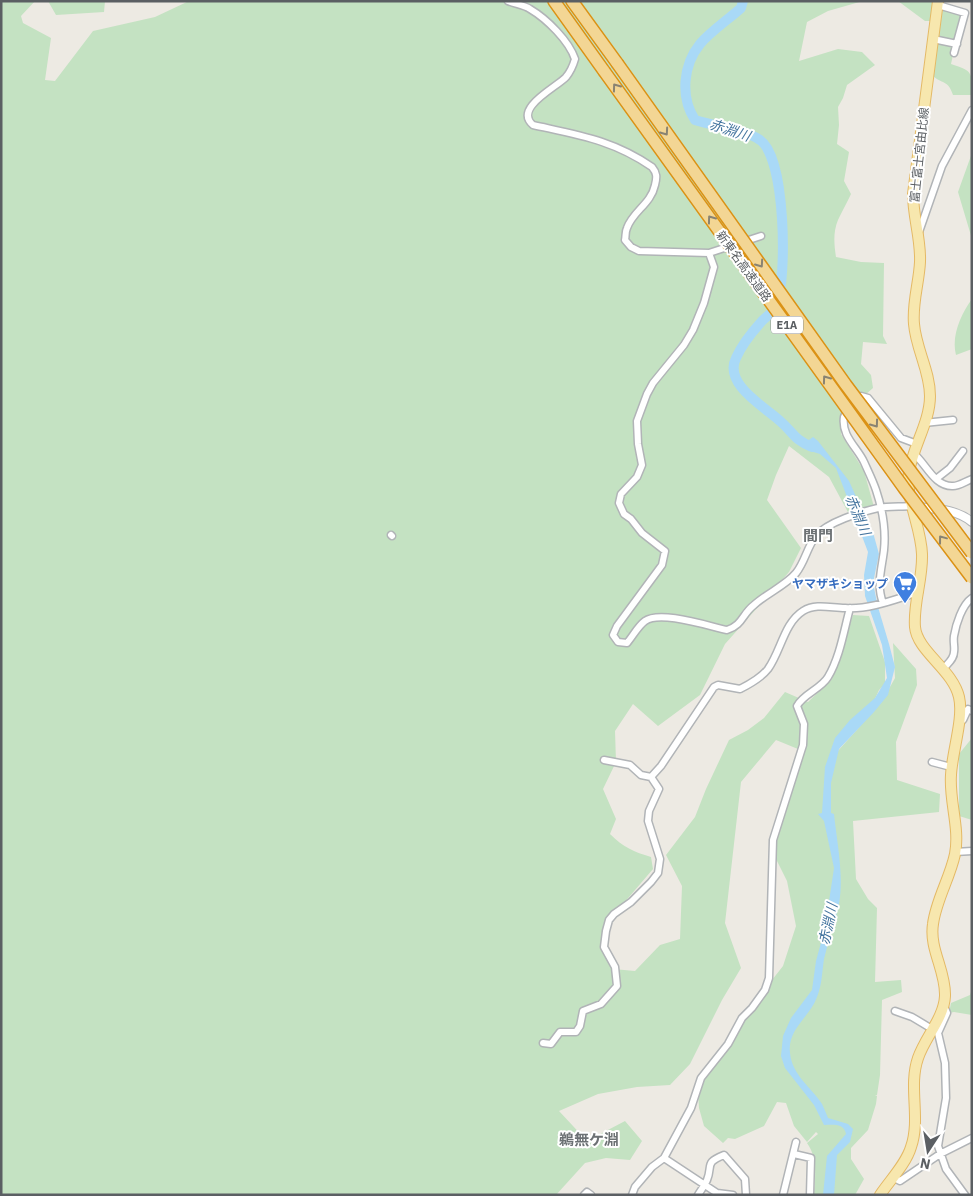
<svg xmlns="http://www.w3.org/2000/svg" width="973" height="1196" viewBox="0 0 973 1196" font-family="'IBM Plex Sans','Noto Sans JP',sans-serif">
<rect width="100%" height="100%" fill="#edeae3"/>
<path fill="#c4e2c2" d="M1,1H35L21,16L23,23L51,38L45,80L55,81L93,31L155,17L189,1H863L828,11L807,22L799,61L838,49L862,52L875,65L847,85L843,98L838,107L839,125L837,144L849,152L844,181L851,194C847,203 842,211 838,220C833,232 834,244 836,257L861,262L884,263L883,336L887,344L863,342L861,364L871,375L873,388L842,415L841,434L864,471L874,507L849,514L829,477L789,446L776,475L767,500L801,548L789,572L725,644L700,695L658,726L633,704L615,731L616,762L603,789L616,819L610,834C623,847 634,852 651,857L653,869L605,925L601,944L613,969L635,971L660,945L680,939L682,886L666,855L695,817L706,789L729,740L748,730L764,718L785,692L808,702L832,679L853,615L869,616L885,662V684L879,690L874,701L836,753L881,703L895,678L893,643L916,669L917,685L896,742L897,780L940,794L939,812L853,821L856,879L868,899L877,908L875,982L901,980L902,992L882,1000L880,1075L877,1095L875,1096H877L876,1104L868,1130L851,1148V1159L864,1179L855,1195H814C815,1177 818,1158 807,1143L818,1134L816,1132L807,1142L794,1126L786,1103L777,1102L764,1126L735,1139L728,1138L723,1143L704,1126L699,1108L698,1093L703,1075L712,1070L742,1018L783,966L796,926L787,881L776,859V840L795,780L798,749L776,740L741,782L725,923L741,968L722,1000L690,1064L670,1085L637,1087L598,1094L559,1111L587,1141L625,1121L642,1141L630,1160L606,1158L585,1163L556,1195H1Z
M48,1H105L104,12L56,15Z
M898,1H933L931,21H925Z
M943,8L962,14L951,64C973,71 972,72 972,95H953C948,79 942,85 932,75Z
M972,153V239L958,192Z
M972,299V349L956,355C951,336 961,314 972,299Z
M972,738V820L959,816V754Z
M972,989V1015L954,1012L949,1013L951,1003L970,995Z"/>
<path fill="#a9d9f7" d="M813,437L818,441L849,481L874,536L879,554L873,583L878,607L889,644L895,667L888,695L874,712L839,749L831,783V813L834,814C837,843 844,875 839,904C835,923 828,941 824,959C822,972 822,985 817,997C810,1017 787,1029 790,1053C792,1075 811,1087 822,1104C824,1108 826,1113 828,1118L848,1124L853,1129L850,1142L837,1155L834,1195H823L827,1156L846,1134C844,1123 833,1125 824,1125L814,1105L785,1068L781,1056L783,1036L791,1018L812,990L816,961L825,928L834,868L824,821L818,814L822,813L825,767L835,738L850,720L875,698L887,678L882,645L865,596L864,575L868,552L836,468L820,454L807,450L798,442H806Z"/>
<g fill="none" stroke-linecap="round" stroke-linejoin="round">
<path stroke="#a9d9f7" stroke-width="10" d="M743,1L741,8C729,19 711,31 700,44C683,65 680,97 695,120C716,127 740,127 760,140C786,158 787,276 777,305C775,311 767,316 762,321C752,332 742,344 736,358C723,384 765,407 780,421C794,433 793,439 812,447"/>
<g stroke="#b1b4b7" stroke-width="9">
<path id="minor" d="M508,1C515,4 524,5 530,9C547,19 569,41 575,59C573,66 571,71 566,77C557,87 513,108 533,125C578,135 613,140 652,167C657,173 657,177 655,185C651,204 633,211 627,228C625,232 626,236 625,240L631,247L639,251L709,253L714,267L704,303L693,330L684,345L653,383L647,394L637,421L638,444L642,465L637,477L621,494L619,503L624,514L631,519L642,533L665,551L662,565L617,626L613,635L618,642L627,643C633,636 638,626 645,621C660,610 708,626 727,630C743,625 742,614 754,605C767,593 785,586 796,573C805,562 807,547 816,536C827,522 861,512 878,508C889,506 901,507 912,506
M938,5L965,13L954,53
M933,39L957,44
M919,232L942,166L972,110
M709,253L761,236
M924,423L953,420
M913,453C926,463 934,487 953,486C959,486 966,481 972,479
M936,479L950,468L963,451
M391,535L392,536
M883,603C876,585 882,568 884,550C886,531 882,508 876,490C873,481 868,471 864,462C857,447 841,436 844,417C846,412 850,405 852,400L861,396L868,398L901,438L917,444
M944,668C948,663 954,659 954,652C955,647 953,642 954,636C956,624 962,605 972,598
M961,720H963L968,709L972,711
M604,760L630,765L641,775L651,777
M932,762L951,767
M651,777L661,766L714,687L718,685L740,689C750,684 761,678 768,669C781,651 784,623 803,611C816,603 831,608 845,608C869,610 896,599 919,592
M955,852L972,851
M944,1006L947,1013L938,1033L945,1063L946,1098L938,1146L946,1169L965,1195
M895,1011L912,1017L932,1029
M543,1043L551,1044L560,1032H576L580,1026L583,1011L601,1004L617,986L615,967L604,947L606,931L609,920L614,914L631,902L651,882L658,873L660,859L648,821L649,811L659,789L651,777
M794,1154L811,1158L810,1195
M664,1158L717,1193L733,1195
M892,1177L900,1181L940,1154L972,1138
M584,1195L587,1192L591,1195
M632,1195L635,1187L652,1167L664,1158L691,1108L701,1078L728,1044L742,1018L752,1008L765,990L769,978L773,840L803,745L804,724L797,706C803,694 821,689 828,677C840,657 844,630 850,608
M698,1195C701,1190 705,1185 707,1180C713,1165 704,1163 724,1155L745,1179L746,1195
M783,1195L796,1142"/>
</g>
<g stroke="#b1b4b7" stroke-width="10">
<path id="tertiary" d="M917,507C936,509 956,509 972,522"/>
</g>
<g stroke="#e4b965" stroke-width="12">
<path id="primary" d="M880,1195C890,1180 906,1164 911,1147C921,1118 908,1087 918,1058C925,1037 944,1018 945,996C946,971 929,949 933,924C936,900 950,878 955,854C960,828 949,801 951,775C952,752 964,718 959,697C953,670 917,651 915,627C913,603 923,579 922,554C921,526 905,499 909,472C913,446 930,422 930,396C930,371 916,349 914,324C912,303 919,283 920,262C921,239 913,217 913,194L938,1"/>
</g>
<g stroke="#db9215" stroke-width="14">
<path id="motorway" d="M554,1L604,71
M572,1L617,63"/>
</g>
<use href="#minor" stroke="#fff" stroke-width="6"/>
<use href="#tertiary" stroke="#fff" stroke-width="8"/>
<use href="#primary" stroke="#f7e7ae" stroke-width="10"/>
<use href="#motorway" stroke="#f3d694" stroke-width="11"/>
<g stroke="#db9215" stroke-width="14" stroke-linecap="butt">
<path id="motorway-bridge" d="M617,63L846,385L972,553
M604,71L904,488L972,578"/>
</g>
<use href="#motorway-bridge" stroke="#f3d694" stroke-width="11"/>
</g>
<defs><path id="oneway-chevron" d="M-2-3.5L2.5 0L-2 3.5" fill="none" stroke-width="1.6" stroke-linecap="round" stroke-linejoin="round" transform="scale(1.25)"/></defs>
<g stroke="#898372">
<use href="#oneway-chevron" transform="translate(616 87) rotate(-126)"/>
<use href="#oneway-chevron" transform="translate(665 132) rotate(55)"/>
<use href="#oneway-chevron" transform="translate(711 219) rotate(-126)"/>
<use href="#oneway-chevron" transform="translate(760 264) rotate(55)"/>
<use href="#oneway-chevron" transform="translate(826 379) rotate(-126)"/>
<use href="#oneway-chevron" transform="translate(875 424) rotate(54)"/>
<use href="#oneway-chevron" transform="translate(942 539) rotate(-127)"/>
</g>
<defs>
<g id="supermarket-pin" transform="scale(1.25)"><path d="M0 17L-7.5 6A9.5 9.5 0 1 1 7.5 6Z" fill="#3f7fe0" stroke="#fff"/><path d="M-6-5.5h2.5l.6 2H6L4.5 2H-2.5L-4.4-4H-6ZM-1.5 3.2a1.3 1.3 0 1 0 .1 0ZM3 3.2a1.3 1.3 0 1 0 .1 0Z" fill="#fff"/></g>
</defs>
<g fill-rule="evenodd">
<use href="#supermarket-pin" x="905" y="583"/>
</g>
<g text-anchor="middle" dominant-baseline="central" stroke-width="4" stroke-linejoin="round" paint-order="stroke">
<rect fill="#fff" stroke="#8c8f92" stroke-width="1" x="771" y="316.5" width="32" height="17" rx="4"/>
<g font-size="11" font-weight="bold" fill="#5b5f63">
<text x="787" y="325">E1A</text>
</g>
<g font-size="12" fill="#5b5f63" stroke="#fff">
<text transform="translate(919 155) rotate(-84)">富士富士宮由比線</text>
<text transform="translate(744 266) rotate(54)">新東名高速道路</text>
</g>
<g font-size="12" font-weight="bold" fill="#366cbe" stroke="#fff" text-anchor="end">
<text x="888" y="583">ヤマザキショップ</text>
</g>
<g font-size="14" font-style="italic" fill="#45759f" stroke="#fff">
<text transform="translate(730 130) rotate(18)">赤淵川</text>
<text transform="translate(858 515) rotate(67)">赤淵川</text>
<text transform="translate(828 924) rotate(-78)">赤淵川</text>
</g>
<g font-size="15" font-weight="bold" fill="#6c7174" stroke="#fff">
<text x="818" y="535">間門</text>
<text x="589" y="1139">鵜無ケ淵</text>
</g>
</g>
<rect width="973" height="1196" fill="none" stroke="#5b5f63" stroke-width="5"/>
<g transform="translate(928 1151) rotate(192)" stroke="#ffffff" stroke-width="4" paint-order="stroke">
<path d="M0-4L9 19L0 12L-9 19Z" fill="#5b5f63"/>
<text y="-8" font-size="14" font-weight="bold" text-anchor="middle" fill="#5b5f63">N</text>
</g>
</svg>
